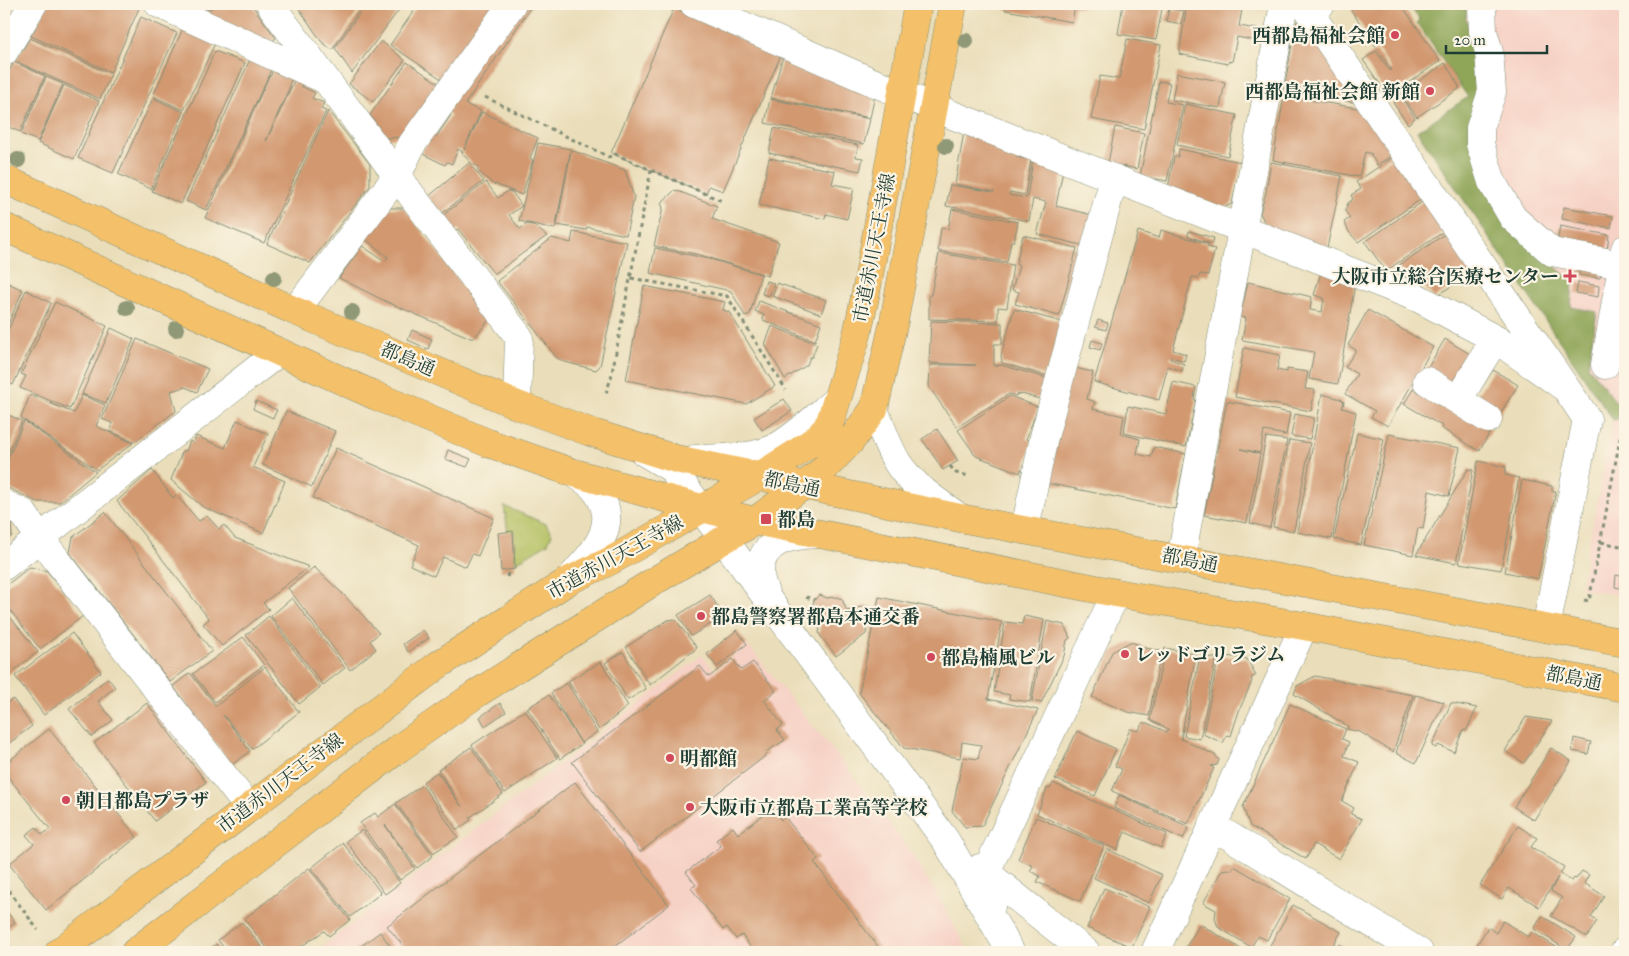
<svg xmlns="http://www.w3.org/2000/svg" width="1629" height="956" viewBox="0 0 1629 956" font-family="'IM FELL Great Primer','Noto Serif JP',serif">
<rect width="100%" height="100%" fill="#fcf5e5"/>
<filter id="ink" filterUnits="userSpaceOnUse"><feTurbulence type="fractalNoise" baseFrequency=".02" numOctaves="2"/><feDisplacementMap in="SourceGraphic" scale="10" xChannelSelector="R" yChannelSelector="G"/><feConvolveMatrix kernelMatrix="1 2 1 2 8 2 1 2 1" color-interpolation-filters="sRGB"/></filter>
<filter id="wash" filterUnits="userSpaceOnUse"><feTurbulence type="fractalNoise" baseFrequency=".0096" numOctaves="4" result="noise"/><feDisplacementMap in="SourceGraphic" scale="20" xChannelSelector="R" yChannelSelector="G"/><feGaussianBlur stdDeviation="1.12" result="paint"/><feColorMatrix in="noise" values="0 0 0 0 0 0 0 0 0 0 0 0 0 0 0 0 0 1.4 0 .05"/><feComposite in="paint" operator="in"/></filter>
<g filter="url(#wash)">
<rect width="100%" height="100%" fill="#eadeba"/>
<path fill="#f6d1c5" d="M1408,4H1625V597L1580,588L1613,420L1417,131L1468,97L1417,23L1420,20Z
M747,644L844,764L909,850L935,891L969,952H315L702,655L715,671Z"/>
<path fill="#b4c062" stroke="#6a7e4b" d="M504,506L546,524L552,534L548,543L515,563L514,531L508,533Z"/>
<path fill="#8fa658" stroke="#577246" d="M1408,4H1467L1466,19L1469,28L1481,34L1488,77L1476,128L1550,262L1573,282L1571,307L1597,312L1588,366L1620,407L1618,419L1613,420L1417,131L1468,97L1417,23L1420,20Z"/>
<g id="blocks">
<path fill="#d29971" d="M48,4H135L140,6L111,72L31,36Z
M189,4H215L203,12Z
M217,4H251L276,38L270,43L203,14Z
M296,4H363L332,50L321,41Z
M366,4H396L401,7L352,73L335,48Z
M411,4H533L465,104L481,111L464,150L482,112L538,138L530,158L533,160L522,195L495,184L494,185L477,170L479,167L472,164L462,153L463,152L458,149L452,164L447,162L445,165L421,153L434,134L437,136L451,115L445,111L443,80L390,45L416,8Z
M1007,4H1082L1081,8L1075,6L1072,22L1005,10Z
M1095,4H1108V7Z
M1123,4H1163L1156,40L1118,34Z
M1164,4H1184L1183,8Z
M1187,4H1243L1239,26L1263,30L1261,42L1237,37L1232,62L1229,61L1228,64L1179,54Z
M1359,4H1401L1440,61L1404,86L1403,84L1387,94L1363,60L1376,51L1390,71L1391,69L1351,10Z
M674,8L781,55L723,191L709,186L706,194L611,153Z
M1169,9L1184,11L1181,24L1166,21Z
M141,17L177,33L113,173L78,158Z
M1296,22L1304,24L1357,103L1284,90Z
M184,26L216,41L184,110L153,96Z
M30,38L111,74L100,99L15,61Z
M1127,39L1161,45L1144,129L1091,119L1100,76L1119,79Z
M381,41L405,60L373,102L349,84Z
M215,51L245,63L181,204L152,191Z
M783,56L875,95L870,118L771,98Z
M251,57L273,66L206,210L186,201Z
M14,62L45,76L20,132L4,125V81Z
M407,62L438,83L404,137L386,138L370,115Z
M1445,63L1460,88L1417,117L1400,94Z
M274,68L293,76L289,85L290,86L266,141L296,77L304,80L301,86L315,93L312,98L324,103L321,109L326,111L264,243L205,218L269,76L270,77Z
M1177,73L1225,82L1220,108L1172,100Z
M46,77L63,84L38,141L21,134Z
M1159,81L1170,83L1166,102L1183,105L1167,181L1140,176Z
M64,85L99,101L74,159L38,143Z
M1284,96L1364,109L1394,154L1377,165L1371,155L1372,154L1365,152L1359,177L1273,160Z
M1401,97L1415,118L1408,124L1393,103Z
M153,98L184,112L151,189L118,174Z
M770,99L870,119L864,144L765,123Z
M1185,104L1237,115L1228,156L1177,145Z
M328,111L370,164V186L310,263L267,244Z
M1115,127L1144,133L1137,169L1108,163Z
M774,128L858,145L856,157L863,158L860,171L769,153Z
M964,132L1018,153L1017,157L1031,160L1025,195L1010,192L1009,195L1027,198L1033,159L1063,170L1056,206L1092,215L1085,246L1037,234L1046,202L1033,199L1029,221L946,206L950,185L994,192L955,184Z
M538,143L571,149L555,229L519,221Z
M1179,149L1241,162L1232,204L1220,209L1168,188L1174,157H1178Z
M571,150L625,170L634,197L626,235L587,227L586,230L557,225Z
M1395,156L1423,198L1358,242L1349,232L1344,222L1350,218L1345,211L1348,203L1353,199L1351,195L1361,189L1356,182Z
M769,158L835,171L832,184L854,188L847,219L826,214L825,219L759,205Z
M1271,162L1342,176L1327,248L1267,227L1260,213L1266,192Z
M469,163L484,181L441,214L428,197Z
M486,182L498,198L508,191L512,192L522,206L509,215L520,229L527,224L533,225L547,236L494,274L458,229L454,232L442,216Z
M675,190L717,206L712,219L779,242L768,276L700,255L654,246L663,208L661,203Z
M1425,200L1446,230L1386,271L1365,242Z
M1564,207L1613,216L1611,228L1562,219Z
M388,208H404L489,320L473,339L385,301L339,278L362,246L385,261L388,257L365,239Z
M952,209L1018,222L1014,241H1011L1007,262L938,251L941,228L948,229Z
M1560,226L1609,235L1606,258L1556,249Z
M1161,230L1208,244L1207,247L1215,249L1208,275L1200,274L1199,278L1192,277L1173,350L1186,354L1184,361L1171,357L1170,359L1184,364L1182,371L1168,366L1159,400L1094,382L1138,231L1159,238Z
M1189,231L1214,238L1212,244L1188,236Z
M573,232L627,242L600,366L596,370L565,362L557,358L497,281L552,238L571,243Z
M1448,232L1473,271L1434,298L1420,280L1411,286L1398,266Z
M1023,235L1077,248L1059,316L1015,304L1019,292L1012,290L1019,266L1016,264Z
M655,248L710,259L761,274L750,314L745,316L731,291L650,273Z
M939,253L1013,265L1007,308L998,307V321L929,319V295H931Z
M1582,263L1603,267L1600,278L1579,275Z
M1322,269L1355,284L1338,384L1309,379L1314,352L1242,340L1246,318L1240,317L1248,282L1312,297L1310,310L1322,312L1324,298L1314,295Z
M4,281L23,290L4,333Z
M766,281L774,283L769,296L762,294Z
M1578,282L1599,286L1598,297L1576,293Z
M777,283L826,300L821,314L772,296Z
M644,286L725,302L723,310L729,312L775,386L746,404L626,380Z
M26,290L51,303L13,385L4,381V339Z
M759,301L821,324L815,341L763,320L764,315L755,311Z
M55,302L107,326L70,409L20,388L26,376L21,374Z
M1014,309L1062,322L1047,376L1002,363L1001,355Z
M1368,310L1433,347L1388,426L1371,417L1375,411L1345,394L1357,374L1345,367L1356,350L1348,345Z
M1098,320L1108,323L1106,330L1095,327Z
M931,321L1002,323V344H994V366L1001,365L1050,379L1043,400L1022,394L1021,395L1017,394L1016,396L1009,394L957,427L929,387L930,365H976L929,363Z
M772,326L817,344L812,357H810L807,365L785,379L765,344Z
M111,328L134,339L106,403L82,394Z
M412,330L432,339L428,349L408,340Z
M137,339L208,369L197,392L185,387L171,391L176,411L134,442L110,431L112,423L102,419Z
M1445,339L1470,354L1448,389L1424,374Z
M1092,340L1102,343L1100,350L1090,347Z
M1244,348L1280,355L1277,370L1287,372V369L1308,372L1305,389L1315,390L1311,411L1235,397Z
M1070,367L1093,372L1087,399L1095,402L1093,409L1124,416L1121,434L1140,439L1137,454L1151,457L1154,447L1186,454L1175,509L1046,483Z
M1624,367H1625V388L1621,387Z
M1493,370L1518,385L1496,420L1471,404Z
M1173,382L1196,387L1194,399L1196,400L1186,447L1124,433L1128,406L1166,414Z
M1417,383L1492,429L1479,451L1441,428L1442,426L1404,404Z
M1322,394L1341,399L1344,402L1342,408L1356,412L1332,539L1297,532Z
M30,395L74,413L82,395L105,405L96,426L133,443L97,470L21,418Z
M1010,396L1038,407L1027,437L1026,439L1032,441L1024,471L1021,469L1020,473L976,456L958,430Z
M784,399L792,411L762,430L754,418Z
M256,401L277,410L273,418L253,409Z
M1227,401L1290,413L1286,435L1264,431L1260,453L1241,449L1260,454L1247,523L1204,515Z
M286,411L335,431L312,487L263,465Z
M4,413L22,421L4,463Z
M1295,414L1314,418L1310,439L1291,436Z
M237,420L268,434L253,467L285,481L263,533L203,507L171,480L183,450L186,451L190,441L193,443L196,436L225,448Z
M24,421L96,472L60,502H37L4,486V468Z
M937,429L958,461L943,470L922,439Z
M1357,433L1384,439L1361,545L1334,539Z
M1389,434L1460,448L1449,496L1429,491L1423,529L1418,528L1413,555L1364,545Z
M1266,437L1287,440L1270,528L1250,523Z
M1289,440L1310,443L1294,531L1273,527Z
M336,448L494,518L478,556L472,554L466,567L443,557L434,576L410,565L419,545L313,498Z
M448,450L471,459L467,467L445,459Z
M1478,461L1506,467L1505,475L1519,478L1501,570L1459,563Z
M1468,469L1473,470L1456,563L1416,555Z
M152,470L173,498L176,495L199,521L207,516L219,529L224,525L235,538L309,567L263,603L269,609L222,646L203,624L209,619L117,501Z
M1522,480L1552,486V491H1556L1538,579L1505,572Z
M105,512L212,651L170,682L70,553L73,537Z
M4,519L11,522L12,536L4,542Z
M513,531L515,569L501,571L498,533Z
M30,567L47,571L83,616L40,649L4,602V587Z
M314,567L344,595L379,633L370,641L376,649L350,670L288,588Z
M1616,575L1625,577V589L1615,587Z
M710,595L724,616L691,636L678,615Z
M820,595L827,598L836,597L842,599L847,611L865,606L870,608L866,634L836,656L819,634L820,627L813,603L816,598Z
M879,597L1002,622L988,699L1038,710L982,826L965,827L952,811L963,757L978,759L981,745L962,742L960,758L904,748L859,693Z
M292,598L345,668L323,685L271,616Z
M4,609L38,652L8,675L4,670Z
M269,616L321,687L299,704L246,635Z
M1024,616L1044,620L1030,702L1009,699L1010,695L994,692L1005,622L1022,624Z
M675,619L697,648L650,685L626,647L668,620Z
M1047,621L1064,625L1070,638L1067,640L1064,656L1041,703L1032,701Z
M423,630L429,638L408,652L403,644Z
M737,630L747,644L717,667L707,654Z
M72,633L101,672L44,715L15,676Z
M243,637L264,665L215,702L193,674Z
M1130,642L1141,645V647L1161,651L1149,716L1128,712L1092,697L1112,652Z
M1165,648L1196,654L1181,739L1215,755L1219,760L1217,765L1211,766L1214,768L1188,824L1112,791L1122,769L1115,766L1130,729L1139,731L1142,723H1147L1167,732L1168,729L1150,720Z
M623,652L646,689L628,700L605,663Z
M1219,655L1247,659L1256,675L1251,678L1252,681L1239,711L1231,736L1227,735L1223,743L1203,734Z
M1200,656L1216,658L1200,739L1184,736Z
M733,659L741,670L753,662L776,691L764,700L783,725L777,730L785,740L766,752L768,754L640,852L572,762L700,666L709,677Z
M601,662L628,706L599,730L568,681Z
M265,667L299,712L252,749L223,715L250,751L232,765L173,686L190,673L216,706Z
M1315,676L1413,695L1393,752L1360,732L1347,729L1348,726L1294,694L1297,686Z
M108,678L115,687L98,701L113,720L92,737L69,709Z
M567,683L597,732L581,743L551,693Z
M549,695L582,744L560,759L527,708Z
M1415,695L1444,702L1416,763L1396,753Z
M13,699L32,726L4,747V705Z
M147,703L206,782L155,821L94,743Z
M500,703L506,712L485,726L480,717Z
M1451,703L1477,708L1466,731L1463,730L1454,752L1438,745L1436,748L1432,746Z
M1290,704L1346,729L1342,739L1349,742L1344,756L1359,762L1342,801L1354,808L1351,814L1362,819L1339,859L1314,844L1306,859L1250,826L1243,807Z
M525,710L557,758L505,793L472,745Z
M1526,717L1552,721L1524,763L1505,751Z
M49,729L137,837L46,910L9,864L34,844L26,835L36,827L42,835L50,829L4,772V765Z
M1077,731L1116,749L1095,796L1055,779Z
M1574,738L1591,742L1588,754L1572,751Z
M471,747L503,794L469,818L471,820L457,830L423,782L437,772L462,807L438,770Z
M1551,748L1571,761L1534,820L1514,807Z
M575,782L669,905L607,952H408L387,926Z
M1053,783L1167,834L1161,848L1125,832L1117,850L1037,814L1047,788L1050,789Z
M422,785L458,837L433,853L396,803Z
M1119,795L1189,827L1183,839L1114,808Z
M395,804L433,856L417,868L385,825L415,869L400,880L360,823L375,813L378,817Z
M772,808L781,820L785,817L818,859L814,862L882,952H754L742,935L736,939L727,927L723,930L691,888L696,885L686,872L721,846L716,840L733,827L738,834Z
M1036,817L1104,846L1080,901L1037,882L1040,876L1030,871L1033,866L1018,859Z
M1518,826L1537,838L1531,847L1564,867L1560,874L1572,881L1574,878L1576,879L1582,871L1589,875L1584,883L1604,896L1591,917L1597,921L1587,937L1551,916L1562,898L1551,891L1558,877L1539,907L1509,888L1502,899L1480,885Z
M362,830L400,883L385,894L346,841Z
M343,843L381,893L350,917L311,868Z
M1107,849L1162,875L1149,903L1094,878Z
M1234,866L1290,899L1267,940L1258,936L1251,947L1218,927L1215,918L1216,910L1203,903L1222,870L1228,869L1232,870Z
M309,868L350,920L329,936L324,931L293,952H270L244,919Z
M1104,888L1150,907L1132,947L1087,928Z
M1293,905L1341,932L1329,952H1266Z
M4,908L15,922L4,933Z
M1542,916L1576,937L1567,950L1534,929Z
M1503,921L1528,937L1532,932L1564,952L1473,951L1488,927L1496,933Z
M242,922L266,952H227L218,940Z
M1200,924L1246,952H1183Z
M380,932L395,952H353Z
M216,944L223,952H205Z
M1339,944L1353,952H1334Z
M1368,947L1377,952H1366Z"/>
</g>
</g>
<g filter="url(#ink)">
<use href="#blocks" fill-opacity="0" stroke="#848e77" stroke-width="1"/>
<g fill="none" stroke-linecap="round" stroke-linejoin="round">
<g stroke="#848e77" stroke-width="29">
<path id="minor" d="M159,4L326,80
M270,4L397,176L519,337L517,405
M694,4L870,81L955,116L1418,298L1497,340L1564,387
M1321,4L1309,12L1587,419L1546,628
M1484,4L1482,6L1483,31L1489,52L1492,92L1480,128V144L1492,182L1513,218L1552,252L1622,265
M4,52L33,4
M295,311L397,176L412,144L512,4
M1605,365L1625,249
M1427,381L1488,419
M1458,400L1495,339
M874,409C881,427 887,445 897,462C912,486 938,502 960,518
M644,452L671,468L946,841L1011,952
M695,459C719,458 753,459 775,448C797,436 816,417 836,400
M4,504L23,513L40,538L248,807
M1025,529L1044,437L1114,178
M1181,558L1284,4
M4,566L279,352
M568,581C592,554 625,524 593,487C588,482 580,477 574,473
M766,596C764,589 760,580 760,573C760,540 792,535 817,534
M1213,826L1419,952
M980,868L1086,952
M991,907L986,872L1116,593
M1155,952L1304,626
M1625,952V951"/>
</g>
<g stroke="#848e77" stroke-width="29">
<path id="major" d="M4,179L295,311L517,405L590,432L676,459L960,518L1625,643
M4,227L376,396L488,443L574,473L701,508L755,521L1116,593L1304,626L1625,688
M59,952L438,665L568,581L612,560L758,477L795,454L819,437L830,422L857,335L867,287L918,4
M135,952L398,749L476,694L656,580L755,521L819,474L850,442L874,409L894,321L953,4"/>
</g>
<path stroke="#848e77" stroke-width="3" stroke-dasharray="4 4" stroke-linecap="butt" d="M485,97L609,157L615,154L651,170L611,378L606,393
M651,170L722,201
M631,278L727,296L786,390
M1621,391L1625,398
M950,466L956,473L969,476
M1601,542L1625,547
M507,577L509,570
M806,597L815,600
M1584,600L1589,601L1625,413
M4,884L38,930"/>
<use href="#minor" stroke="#fff" stroke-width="28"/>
<use href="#major" stroke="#f4c16a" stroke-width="28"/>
</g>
<g fill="#8f9877">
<circle cx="966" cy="41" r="8"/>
<circle cx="946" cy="146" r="8"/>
<circle cx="18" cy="160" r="8"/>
<circle cx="274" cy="278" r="8"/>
<circle cx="127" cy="308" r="8"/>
<circle cx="352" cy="312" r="8"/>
<circle cx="176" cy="329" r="8"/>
</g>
</g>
<g fill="#d1495b" stroke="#fcf5e5" stroke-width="2">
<circle cx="1395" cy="35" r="5"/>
<circle cx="1430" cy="91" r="5"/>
<path d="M1567.5 268.5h5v5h5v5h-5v5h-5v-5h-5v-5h5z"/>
<rect x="760" y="513" width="12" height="12" rx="2.5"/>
<circle cx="701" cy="616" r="5"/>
<circle cx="1125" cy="654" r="5"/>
<circle cx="931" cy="657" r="5"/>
<circle cx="670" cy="758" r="5"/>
<circle cx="66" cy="800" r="5"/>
<circle cx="690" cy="807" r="5"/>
</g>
<g text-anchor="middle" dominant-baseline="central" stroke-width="4.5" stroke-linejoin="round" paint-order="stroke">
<g font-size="19" font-weight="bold" fill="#1f3d34" stroke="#fcf5e5" text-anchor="start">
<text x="1385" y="35" text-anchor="end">西都島福祉会館</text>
<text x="1420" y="91" text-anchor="end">西都島福祉会館 新館</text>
<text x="1559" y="276" text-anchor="end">大阪市立総合医療センター</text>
<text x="777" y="519">都島</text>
<text x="711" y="616">都島警察署都島本通交番</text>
<text x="1135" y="654">レッドゴリラジム</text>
<text x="941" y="657">都島楠風ビル</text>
<text x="680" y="758">明都館</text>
<text x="76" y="800">朝日都島プラザ</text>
<text x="700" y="807">大阪市立都島工業高等学校</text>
</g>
<g font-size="19" fill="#1f3d34" stroke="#fcf5e5">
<text transform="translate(874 248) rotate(-79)">市道赤川天王寺線</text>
<text transform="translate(408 359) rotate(23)">都島通</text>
<text transform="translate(792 484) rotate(12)">都島通</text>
<text transform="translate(615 557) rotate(-29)">市道赤川天王寺線</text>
<text transform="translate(1190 560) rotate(11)">都島通</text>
<text transform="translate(1574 678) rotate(11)">都島通</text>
<text transform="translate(280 783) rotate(-37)">市道赤川天王寺線</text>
</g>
</g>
<rect width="1629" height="956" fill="none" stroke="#fcf5e5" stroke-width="20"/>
<path d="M1446 45v8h101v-8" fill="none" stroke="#1f3d34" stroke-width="2.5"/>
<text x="1454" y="45" font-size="15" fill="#1f3d34" stroke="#fcf5e5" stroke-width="4" paint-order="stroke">20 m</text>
</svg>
